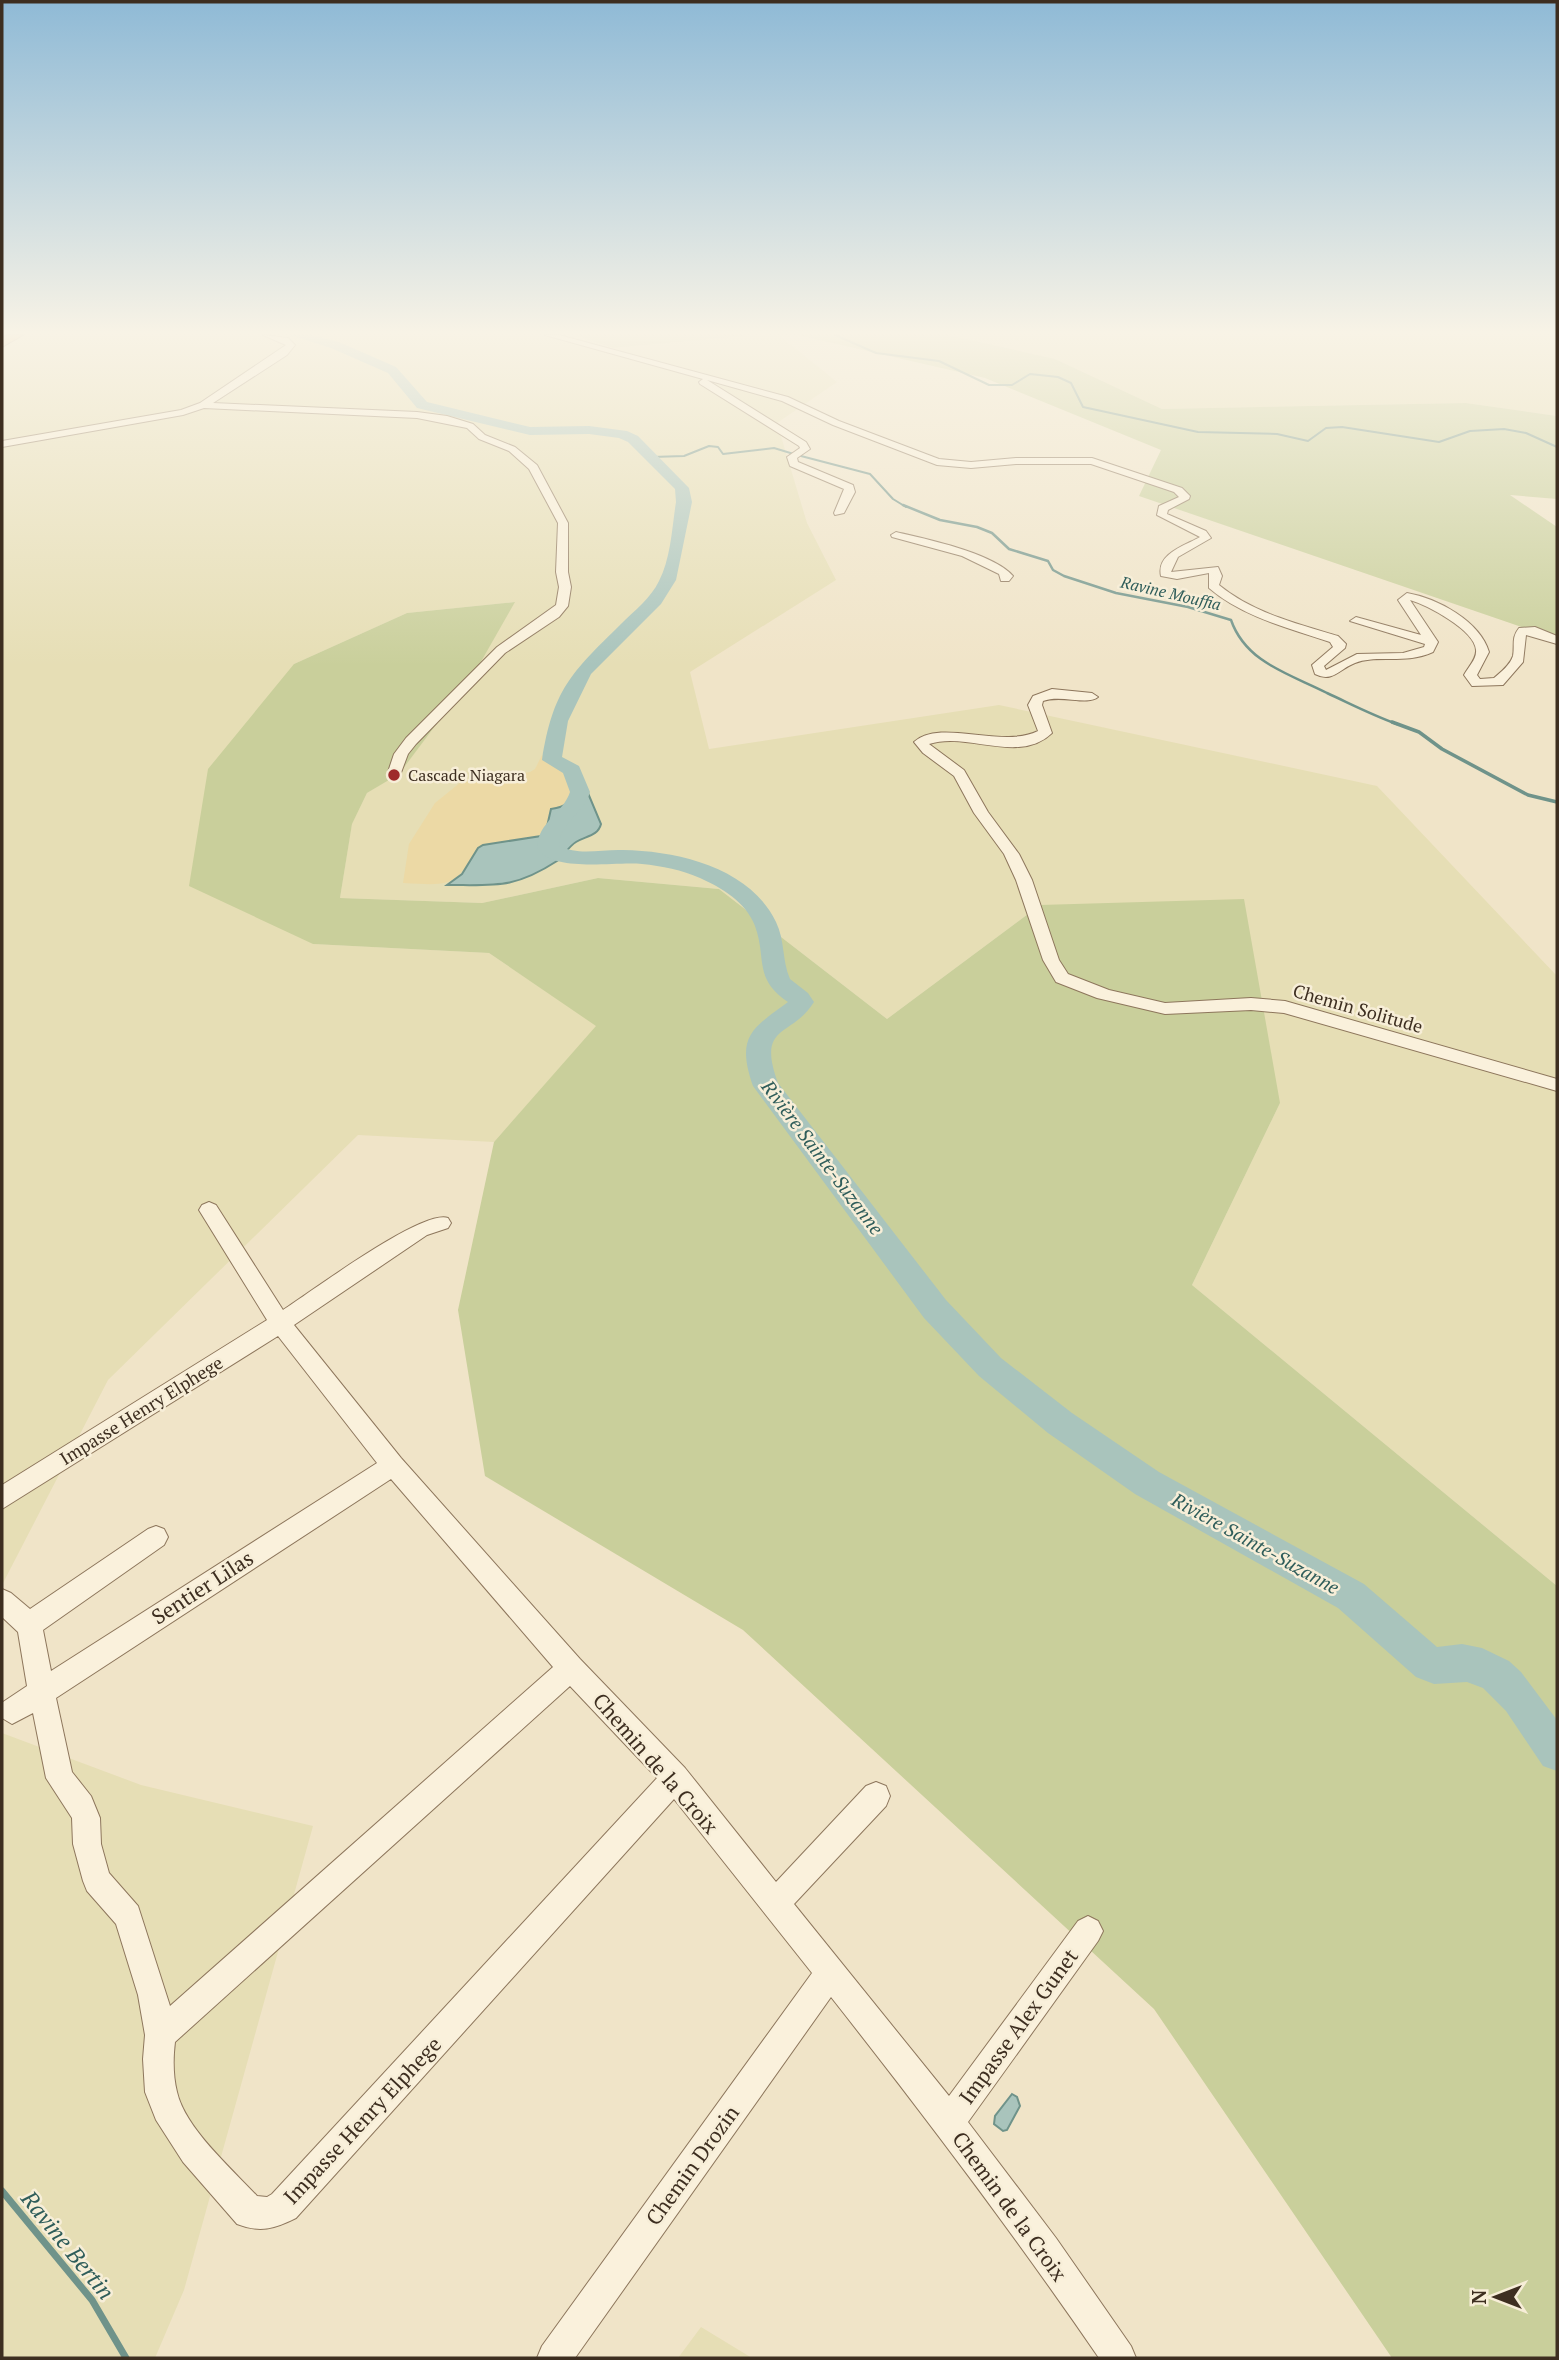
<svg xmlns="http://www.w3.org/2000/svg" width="1559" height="2360" viewBox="0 0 1559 2360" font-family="'PT Serif',serif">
<rect width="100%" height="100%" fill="#f0e4c8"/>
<path fill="#e6deb5" d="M2,335H575L613,348L753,335H786L780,336L837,382L777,423L807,523L836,580L690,672L709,749L999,705L1377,786L1557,976V1586L1192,1285L1280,1103L1040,905L887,1019L719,889L598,878L482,903L340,898L352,823L367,793L399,773L474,674L514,602L407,613L294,664L313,944L489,953L597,1026L494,1142L358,1135L108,1380L2,1585Z
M949,335H1557V416L1466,403L1162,409L1055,359Z
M2,1733L141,1785L313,1826L184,2290L155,2358H2Z
M701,2327L752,2358H678Z"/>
<path fill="#c9cf9b" d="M575,335H753L613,348Z
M798,335H949L1055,359L1162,409L1466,403L1557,416V499L1510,495L1557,527V639L1139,496L1161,450L985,378Z
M515,602L474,674L399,774L367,793L352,824L340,898L482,903L598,878L719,889L887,1019L1040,905L1244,899L1280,1103L1192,1285L1557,1586V2358H1392L1154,2009L743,1630L485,1476L458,1310L494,1142L596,1026L489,953L313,944L189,886L208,769L294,664L407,613Z"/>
<path fill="#ecd9a5" d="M542,755C552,767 596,779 569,803C562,809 555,807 549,812L546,831L541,836L478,848C454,889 448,885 403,883L409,844L435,803L461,782L483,773L506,776L530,772L535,769Z"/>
<path fill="#a9c4bc" stroke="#6f938a" stroke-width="2" d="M585,786L601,824C598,836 586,836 576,842C568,847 564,856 557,861C514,889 495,885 447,885L462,874L478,848L483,845L541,836L546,831L551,809C565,807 574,802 576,787Z
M1012,2094L1017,2097L1020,2106L1007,2130L1003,2131L994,2124L995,2116Z"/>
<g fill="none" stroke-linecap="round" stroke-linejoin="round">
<path stroke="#6f938a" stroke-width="2" d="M835,335L876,353L939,361L989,385H1012L1030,374L1058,377L1071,383L1083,407L1198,432L1277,434L1308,441L1326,428L1342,427L1439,442L1470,431L1504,429L1526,433L1557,447
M801,456L870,474L893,499L906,507
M652,457L684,456L709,446L718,447L723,454L774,448L797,455"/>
<path stroke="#6f938a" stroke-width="2.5" d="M903,505L940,520L977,527L992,533L1009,549L1048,561L1053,570L1064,576L1116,593L1188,607L1231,620C1246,663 1290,674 1327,693C1351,704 1372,715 1397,724"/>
<path stroke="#6f938a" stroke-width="3.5" d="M1392,722L1419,732L1442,749L1528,795L1557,802"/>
<path stroke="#6f938a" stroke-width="7" d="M2,2191L92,2300L126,2358"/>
<path fill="#a9c4bc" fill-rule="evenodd" d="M290,335H311L339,342L396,367L427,402L530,427L589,426L627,431L638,436L689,488L692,502L676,580L661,604L591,674L568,721L562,757L579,766L590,792C585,812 558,825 559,846C579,856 602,849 623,850C679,851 750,868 776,922C785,940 782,961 790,979L808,993L814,1002C792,1038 756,1023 778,1083L946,1300L1001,1358L1072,1413L1159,1472L1364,1584L1437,1647L1462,1644L1482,1648L1509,1661L1521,1672L1557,1720V1771L1543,1766L1506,1711L1483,1688L1467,1682L1434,1684L1416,1677L1338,1608L1135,1494L1048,1433L979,1376L924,1318L753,1086C736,1037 751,1029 788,1002C753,978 767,959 755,926C746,902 722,888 700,878C682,870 662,866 642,864C616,861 554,873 538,849C535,824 563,814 570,792L563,773L542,760C553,690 571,673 620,625C634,611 651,598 659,581C671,558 672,527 676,502L675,489L628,442L619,438L589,434L530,435L417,408L388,373L331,348Z"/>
<g stroke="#8d765c" stroke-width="2">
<path id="minor" d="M263,335L288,338L295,345L287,355L213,403L417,412L447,416L473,424L485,435L515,447L537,465L568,523V572L571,587L568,606L559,617L505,653L416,744L408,754L399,778H389L387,775L394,754L406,738L497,647L556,605L559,587L556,572L558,523L529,469L509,451L479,439L467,428L417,418L204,408L183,415L2,447V441L181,410L200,403L286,345Z
M545,335H559L788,397L839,421L939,459L971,462L1016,458H1092L1182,488L1190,496L1189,499L1168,510L1167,514L1206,531L1211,538L1178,557L1171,572L1218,567L1222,576L1219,585C1253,613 1298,624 1338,636L1346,644L1345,648L1324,666L1326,670L1357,654L1403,653L1424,647L1425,644L1350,621L1356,617L1421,635L1398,600L1407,593C1437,598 1480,621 1489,652L1477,675L1480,679L1494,678C1501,672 1510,665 1513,656C1515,645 1511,638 1519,628L1535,627L1557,636V644L1526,635L1523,662L1503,685L1472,686L1464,675C1468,667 1477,659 1476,650C1475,630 1427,605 1410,600L1438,642L1433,652C1405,665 1377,654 1355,663C1339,669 1333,683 1315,674L1312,665L1333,647L1330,642C1288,628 1243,617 1209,588V573L1177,579L1161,576C1156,554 1184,546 1200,537L1157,515L1159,506L1179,497L1174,492L1091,464H1016L971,468L937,465L833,425L782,401L707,380L806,442L810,449L797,458L798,462L853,485L855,492L844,513L835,515L834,513L844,489L790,466L787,457L800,448L799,446L700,384L699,382L703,379Z
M896,532C926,539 993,553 1013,576L1009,581H1001L999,574L962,556L892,537L891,535Z
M1052,689L1092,693L1098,697C1087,706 1061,694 1043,701L1042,705L1052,733C1019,765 967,731 929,744L964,770L988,812L1019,854L1032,880L1059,960L1068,974L1109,990L1165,1003L1251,998L1285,1001L1557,1079V1091L1284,1013L1251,1010L1165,1014L1097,998L1056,982L1043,960L1016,880L1004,854L974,813L954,776L923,753L914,742C940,718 1002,749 1038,731L1028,705L1033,696Z
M209,1202L216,1205L283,1310C311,1292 422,1209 448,1218L451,1223L448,1228L427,1235L294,1325L401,1458L580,1659L685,1768L776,1882L866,1786L876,1782L886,1786L890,1796L886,1806L794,1904L949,2096L1078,1921L1088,1916L1098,1921L1103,1931L1098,1941L968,2122L1056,2238L1131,2346L1136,2358H1099C1014,2234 924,2115 831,1997L575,2358H537L542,2346L812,1973L674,1799L296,2218C274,2229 260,2233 237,2224L183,2162L156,2120L145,2092L143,2059L145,2035L138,1995L116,1924L87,1891L83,1881L73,1844L72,1818L46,1778L33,1713L12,1724L2,1718L3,1702L27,1686L18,1632L2,1617V1589L11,1593L30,1609L148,1529L156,1526L164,1529L168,1537L164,1545L43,1630L51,1671L377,1463L278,1336L2,1509V1485L267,1320L199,1210L202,1205ZM391,1479L553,1667L170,2006L138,1906L109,1873L101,1844L100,1818L91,1796L72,1772L56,1698ZM570,1686L657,1778L272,2194L267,2197L257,2196C232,2169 185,2128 177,2092C173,2076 173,2058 175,2042Z"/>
</g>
<g stroke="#5b4430" stroke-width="2">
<path id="highway" d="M8,335H23L2,347V338Z"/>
</g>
<use href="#minor" fill="#faf1dc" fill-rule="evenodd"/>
<use href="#highway" fill="#e0a458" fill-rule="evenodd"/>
</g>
<linearGradient id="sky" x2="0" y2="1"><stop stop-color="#8fbad6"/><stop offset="0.5" stop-color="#f8f3e6"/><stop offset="1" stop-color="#f8f3e6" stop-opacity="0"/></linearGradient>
<rect width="1559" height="666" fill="url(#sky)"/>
<circle fill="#9e2a2b" stroke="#f7eed8" stroke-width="2.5" cx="394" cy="775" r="7"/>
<g text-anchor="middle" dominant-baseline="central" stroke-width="5" stroke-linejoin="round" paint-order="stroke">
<g font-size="16" font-style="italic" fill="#2f5d5a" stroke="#f7eed8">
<text transform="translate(1171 593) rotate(13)">Ravine Mouffia</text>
</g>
<g font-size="16" fill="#3d2e20" stroke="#f7eed8" text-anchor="start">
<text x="408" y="775">Cascade Niagara</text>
</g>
<g font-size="18" fill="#3d2e20" stroke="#f7eed8">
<text transform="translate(1358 1008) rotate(16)">Chemin Solitude</text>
<text transform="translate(141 1410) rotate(-32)">Impasse Henry Elphege</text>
</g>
<g font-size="19" font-style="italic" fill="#2f5d5a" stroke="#f7eed8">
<text transform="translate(823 1157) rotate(53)">Rivière Sainte-Suzanne</text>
<text transform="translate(1256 1543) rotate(29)">Rivière Sainte-Suzanne</text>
</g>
<g font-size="21" fill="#3d2e20" stroke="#f7eed8">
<text transform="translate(202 1587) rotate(-33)">Sentier Lilas</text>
<text transform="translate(656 1763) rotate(49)">Chemin de la Croix</text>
<text transform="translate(1018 2026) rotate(-54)">Impasse Alex Gunet</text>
<text transform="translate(362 2120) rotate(-47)">Impasse Henry Elphege</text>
<text transform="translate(692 2165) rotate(-54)">Chemin Drozin</text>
<text transform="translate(1010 2206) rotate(54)">Chemin de la Croix</text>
</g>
<g font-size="23" font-style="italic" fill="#2f5d5a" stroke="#f7eed8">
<text transform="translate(68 2245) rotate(51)">Ravine Bertin</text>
</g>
</g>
<rect width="1559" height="2360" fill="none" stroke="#3d2e20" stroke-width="7"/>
<g transform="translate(1496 2297) rotate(270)" stroke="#f7eed8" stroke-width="5" paint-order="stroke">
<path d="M0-5L12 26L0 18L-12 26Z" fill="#3d2e20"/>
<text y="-10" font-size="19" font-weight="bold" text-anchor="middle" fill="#3d2e20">N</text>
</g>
</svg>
